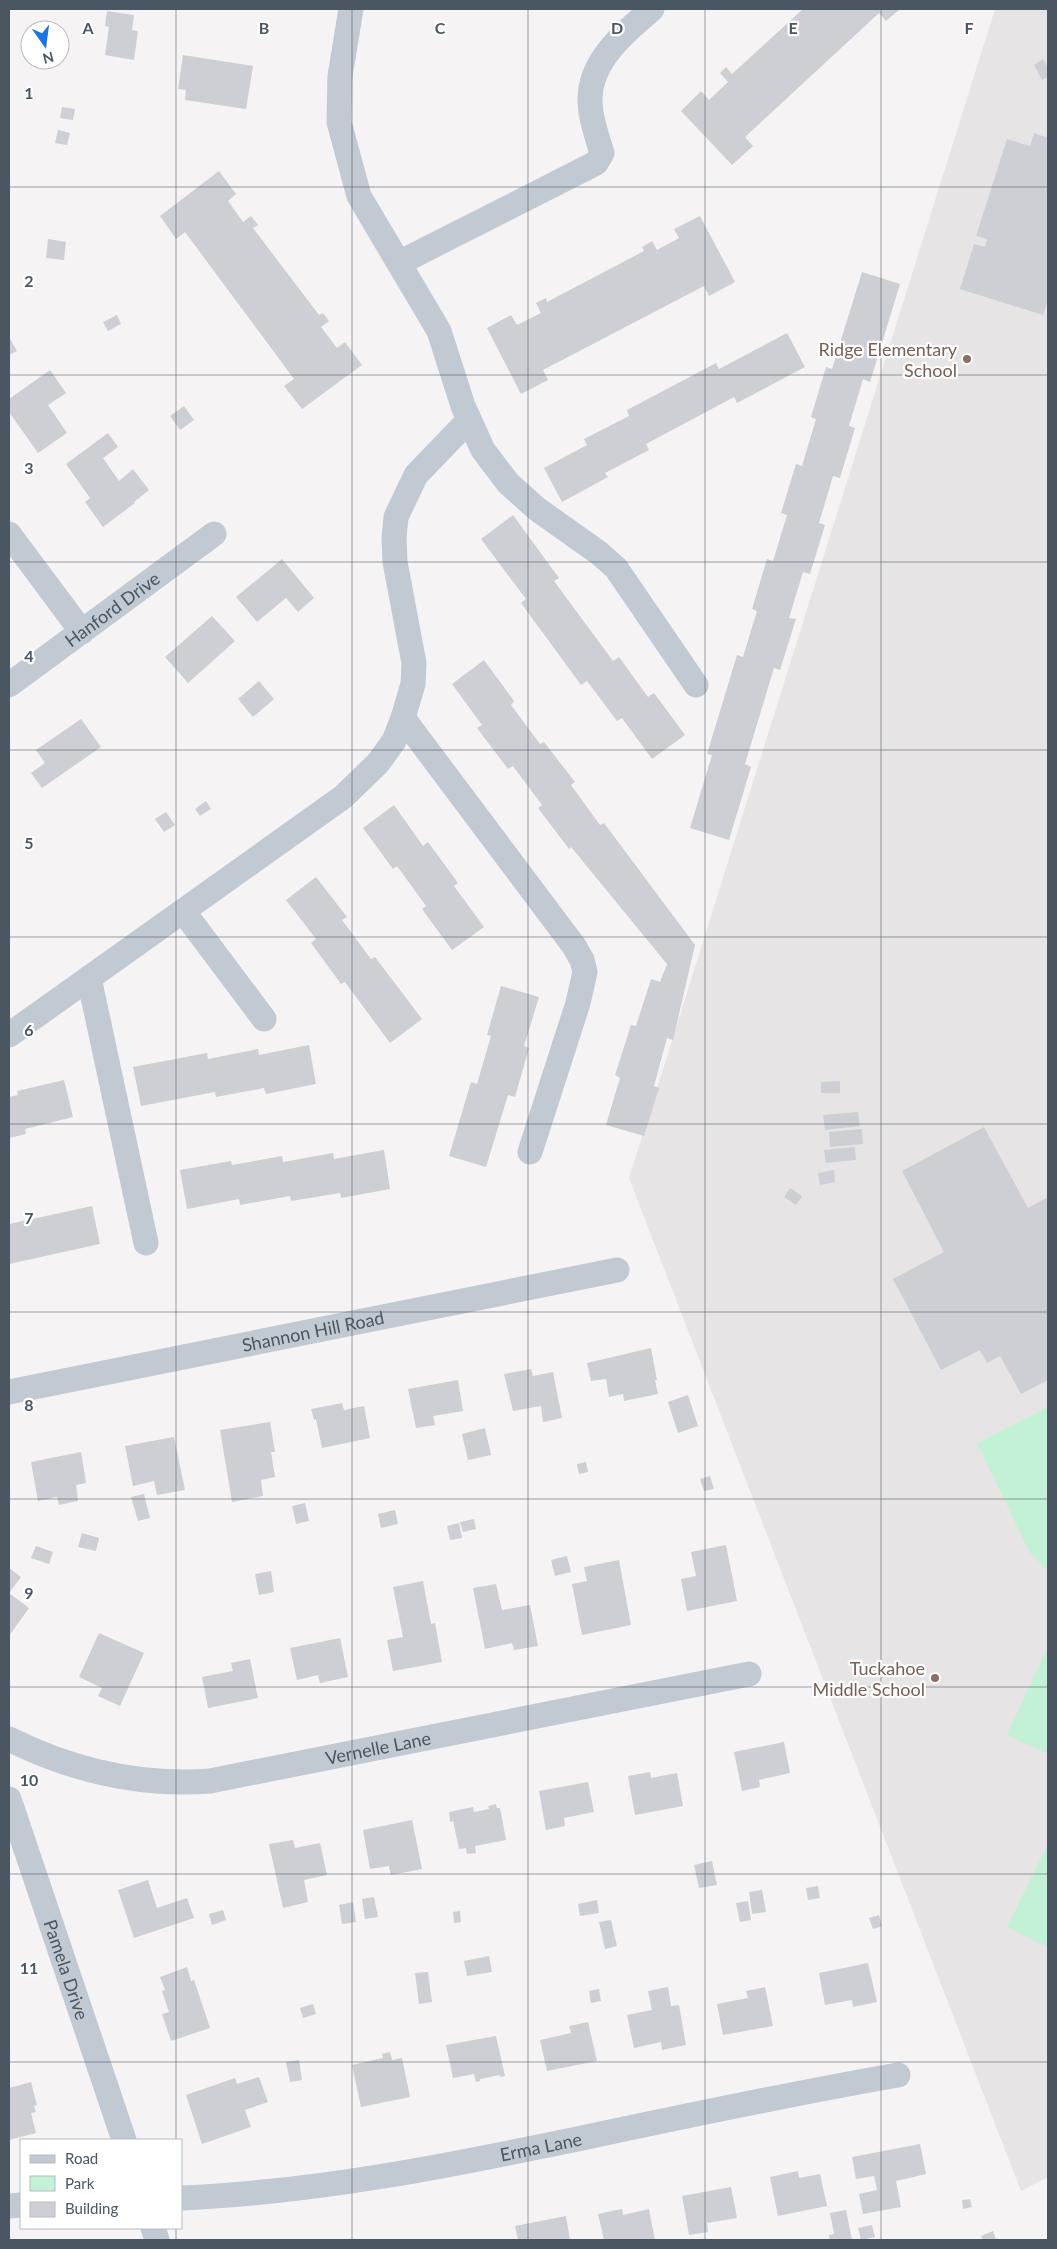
<svg xmlns="http://www.w3.org/2000/svg" width="1057" height="2249" viewBox="0 0 1057 2249" font-family="Lato,sans-serif">
<rect width="100%" height="100%" fill="#f5f3f3"/>
<path fill="#e6e4e5" d="M995,9H1048V2177L1021,2191L629,1178Z"/>
<path fill="#c3f1d5" d="M1048,1407V1571L1030,1553L977,1443Z
M1048,1646V1754L1007,1735Z
M1048,1844V1947L1007,1927Z"/>
<path fill="#cdcfd5" d="M803,9H900L886,21L879,13L745,137L753,146L732,165L681,111L701,91L709,100L728,82L720,73L726,67L732,74Z
M107,11L134,15L132,30L138,31L134,60L105,55L109,27L105,26Z
M183,55L253,66L246,109L185,100L186,90L178,89Z
M1043,59L1048,68V77L1042,80L1034,65Z
M62,107L75,109L73,120L60,118Z
M58,130L70,133L67,145L55,143Z
M1034,133L1048,138V300L1043,315L960,289L974,244L985,247L987,239L976,236L1007,139L1030,146Z
M219,171L236,194L228,201L243,222L251,216L258,225L253,228L319,315L323,313L329,321L321,327L337,348L345,342L362,365L302,409L284,386L294,379L185,232L176,239L160,216Z
M700,216L735,282L709,296L704,286L543,370L548,380L521,394L487,328L511,315L517,325L541,313L536,303L546,298L547,302L644,251L642,247L652,241L657,250L679,238L674,229Z
M48,239L66,242L64,260L46,258Z
M862,272L900,284L870,382L863,379L849,426L855,428L840,478L833,476L819,523L825,525L810,574L803,572L789,618L796,619L780,670L774,668L745,764L751,767L729,840L690,828L712,755L707,754L737,655L743,657L757,611L752,609L767,559L773,561L787,515L781,513L796,464L802,466L816,419L811,417L826,367L832,369Z
M117,315L121,324L108,331L103,322Z
M787,333L805,367L737,403L734,397L646,444L649,450L605,473L608,477L562,502L544,468L587,445L584,439L629,416L627,410L716,363L719,369Z
M9,337L17,351L9,355Z
M50,370L66,393L48,405L67,433L38,453L9,412V399Z
M184,406L194,420L180,430L170,416Z
M108,433L118,447L103,458L119,481L133,469L149,490L134,502L135,503L103,527L85,502L90,498L66,464Z
M513,515L559,578L554,581L613,661L619,657L648,697L654,693L685,735L652,759L622,718L617,721L587,681L581,685L521,603L526,599L481,539Z
M282,559L314,598L298,612L286,598L257,622L236,597Z
M212,616L235,641L188,683L165,657Z
M484,660L514,701L511,705L540,744L544,742L575,782L571,785L600,825L604,823L695,945L673,1040L667,1038L654,1086L659,1088L644,1136L606,1125L620,1078L615,1075L631,1025L636,1026L651,979L660,982L667,964L571,847L569,849L538,808L542,805L513,766L508,769L477,728L482,725L452,684Z
M259,681L274,699L253,717L238,699Z
M81,719L101,747L42,788L31,773L45,763L36,750Z
M206,801L211,809L200,816L195,809Z
M394,805L423,846L428,842L458,883L454,886L484,927L452,950L422,909L426,906L397,866L393,869L363,828Z
M166,812L175,825L164,832L155,819Z
M316,877L347,917L342,920L371,959L375,957L422,1019L390,1043L345,982L341,984L311,943L316,939L286,900Z
M501,986L539,997L524,1046L529,1048L515,1097L508,1095L486,1167L449,1156L471,1082L477,1084L491,1036L487,1035Z
M309,1045L316,1084L266,1094L264,1088L216,1097L215,1092L141,1106L133,1067L207,1053L208,1059L258,1049L259,1055Z
M64,1080L73,1117L25,1129L26,1134L9,1138V1097L18,1095L17,1091Z
M840,1081V1093H821V1082Z
M858,1112L860,1126L825,1130L823,1115Z
M984,1127L1028,1208L1048,1197V1380L1021,1394L1000,1356L987,1363L980,1350L941,1370L893,1279L944,1252L902,1171Z
M862,1129L863,1144L830,1147L829,1132Z
M855,1147L856,1160L826,1163L824,1150Z
M384,1150L390,1189L341,1198L340,1193L291,1201L290,1196L240,1205L239,1199L187,1209L180,1170L231,1161L232,1165L282,1156L283,1162L333,1153L334,1159Z
M834,1170L835,1182L820,1185L818,1173Z
M790,1188L802,1196L796,1205L784,1197Z
M92,1206L100,1244L9,1264V1224Z
M651,1348L657,1380H655L658,1394L624,1401L623,1394L609,1397L606,1379L591,1381L587,1363Z
M531,1369L533,1376L553,1372L562,1418L543,1422L541,1406L513,1411L504,1374Z
M458,1380L463,1411L433,1416L435,1425L416,1428L408,1389Z
M688,1395L698,1426L678,1433L668,1402Z
M342,1403L344,1410L364,1406L370,1438L322,1448L316,1419L314,1420L311,1409Z
M270,1422L275,1452H271L275,1477L261,1480L263,1496L232,1502L220,1430Z
M485,1428L491,1455L468,1460L462,1434Z
M174,1437L185,1490L157,1495L154,1481L133,1486L125,1446Z
M81,1452L86,1483L76,1485L78,1501L59,1505L57,1497L38,1501L31,1462Z
M586,1462L588,1472L579,1474L577,1464Z
M710,1476L714,1489L704,1491L700,1479Z
M144,1494L150,1518L138,1521L131,1497Z
M305,1503L309,1521L296,1524L292,1506Z
M395,1510L398,1524L381,1528L378,1514Z
M474,1519L476,1529L463,1532L460,1522Z
M459,1523L462,1538L450,1540L447,1526Z
M82,1533L99,1538L96,1551L78,1547Z
M726,1545L737,1601L687,1611L681,1579L696,1576L691,1552Z
M36,1546L53,1552L49,1564L31,1558Z
M567,1556L571,1572L555,1576L551,1560Z
M619,1560L631,1625L582,1635L572,1584L587,1581L584,1567Z
M9,1568L21,1577L9,1593L29,1608L9,1636Z
M271,1571L274,1592L259,1595L255,1574Z
M423,1581L431,1624L435,1623L442,1662L393,1671L387,1640L403,1637L393,1587Z
M496,1584L502,1610L530,1605L538,1646L514,1650L512,1643L485,1649L473,1588Z
M99,1633L144,1653L120,1706L98,1696L102,1688L79,1677Z
M340,1638L348,1677L320,1683L318,1675L297,1680L290,1648Z
M250,1659L258,1698L208,1708L202,1677L233,1671L231,1663Z
M784,1742L790,1773L759,1780L760,1787L742,1791L734,1752Z
M650,1772L651,1778L677,1773L683,1806L635,1815L628,1776Z
M588,1782L594,1812L564,1818L565,1826L546,1830L539,1791Z
M496,1804L497,1808H500L506,1840L475,1846L476,1853L467,1854L466,1848L459,1849L453,1821L450,1822L449,1812L473,1807L474,1812L489,1809L488,1806Z
M412,1820L422,1869L391,1875L389,1866L370,1869L363,1830Z
M293,1840L295,1848L320,1843L327,1875L304,1880L308,1902L283,1908L269,1844Z
M712,1861L717,1885L699,1888L694,1865Z
M148,1880L157,1908L187,1898L194,1918L134,1938L118,1890Z
M818,1886L820,1898L808,1900L806,1888Z
M762,1890L766,1912L752,1914L749,1892Z
M374,1897L378,1917L365,1919L362,1899Z
M597,1900L599,1913L580,1916L578,1904Z
M748,1901L751,1920L740,1922L736,1903Z
M353,1902L356,1922L342,1924L339,1905Z
M223,1910L226,1920L212,1925L209,1914Z
M460,1911L461,1922L454,1923L453,1912Z
M879,1915L882,1926L873,1929L869,1918Z
M611,1920L617,1946L605,1949L599,1922Z
M489,1956L492,1972L467,1976L464,1961Z
M868,1963L877,2002L853,2007L852,2000L825,2005L819,1973Z
M187,1967L191,1981L194,1980L210,2028L171,2041L162,2014L169,2012L162,1991L165,1990L160,1977Z
M428,1972L432,2002L419,2004L415,1973Z
M668,1987L671,2006L679,2005L686,2045L662,2050L661,2042L634,2048L627,2015L652,2010L648,1991Z
M765,1987L773,2026L723,2035L717,2004L748,1998L746,1991Z
M599,1989L601,2001L591,2003L589,1991Z
M313,2004L316,2014L303,2018L300,2008Z
M588,2022L597,2061L547,2071L540,2040L571,2033L569,2026Z
M496,2036L505,2076L500,2077V2075L480,2079V2081L476,2082L474,2074L453,2078L446,2045Z
M390,2052L392,2060L402,2058L410,2097L361,2107L352,2065L383,2058L382,2054Z
M299,2060L302,2080L290,2082L286,2062Z
M259,2077L268,2102L245,2110L251,2127L202,2144L186,2095L235,2078L237,2084Z
M31,2082L37,2105L34,2106L36,2112L31,2113L36,2133L9,2140V2088Z
M920,2144L926,2174L896,2181L901,2207L863,2214L859,2194L877,2190L874,2176L856,2179L852,2157Z
M798,2171L799,2178L820,2174L827,2206L778,2216L770,2177Z
M731,2187L737,2218L707,2223L708,2232L689,2235L682,2196Z
M970,2199L972,2207L963,2209L962,2200Z
M622,2209L623,2215L649,2209L655,2240H604L598,2214Z
M846,2210L852,2240H830L829,2235L834,2234L830,2213Z
M566,2216L570,2240H518L515,2226Z
M872,2225L875,2237L861,2240L858,2228Z
M993,2231L996,2240H983L981,2236Z"/>
<g fill="none" stroke-linecap="round" stroke-linejoin="round">
<g stroke="#c1cad2" stroke-width="25">
<path d="M351,9L340,76L339,122L359,196L439,331L463,406L483,450L508,483L537,509L599,553L616,568L696,685"/>
<path d="M399,263L596,163L602,153C598,140 593,126 591,112C583,66 621,36 652,9"/>
<path d="M9,534L82,632"/>
<path id="s1" d="M9,685L214,534"/>
<path d="M403,718L574,946L582,960L585,972L578,1003L530,1152"/>
<path d="M183,911L264,1019"/>
<path d="M89,978L146,1243"/>
<path d="M9,1035L343,797L378,763L394,741L403,718L413,684L414,663L395,562L394,538L396,517L416,475L469,420"/>
<path id="s2" d="M9,1392L617,1270"/>
<path id="s3" d="M9,1739C71,1770 140,1786 210,1781L749,1674"/>
<path id="s4" d="M9,1799L124,2140"/>
<path id="s5" d="M181,2198C320,2192 452,2165 587,2137C691,2115 794,2093 898,2075"/>
<path d="M9,2206L21,2205"/>
<path d="M153,2228L157,2240"/>
</g>
</g>
<path fill="none" stroke="#4a5661" stroke-width="1" stroke-opacity="0.55" d="M176,9V2140M352,9V2240M528,9V2240M705,9V2240M881,9V2240M9,187H1048M9,375H1048M9,562H1048M9,750H1048M9,937H1048M9,1124H1048M9,1312H1048M9,1499H1048M9,1687H1048M9,1874H1048M9,2062H1048M176,2228V2240"/>
<g fill="#8d6e63" stroke="#fff" stroke-width="2">
<circle cx="967" cy="359" r="5"/>
<circle cx="935" cy="1678" r="5"/>
</g>
<g text-anchor="middle" dominant-baseline="central" stroke-width="4.5" stroke-linejoin="round" paint-order="stroke">
<g font-size="18" fill="#785e54" stroke="#fff" text-anchor="end">
<text x="957" y="349">Ridge Elementary<tspan x="957" dy="21">School</tspan></text>
<text x="925" y="1668">Tuckahoe<tspan x="925" dy="21">Middle School</tspan></text>
</g>
<g font-size="18" fill="#4a5661" stroke="#fff">
<text stroke="none"><textPath href="#s1" startOffset="128">Hanford Drive</textPath></text>
<text stroke="none"><textPath href="#s2" startOffset="310">Shannon Hill Road</textPath></text>
<text stroke="none"><textPath href="#s3" startOffset="379">Vernelle Lane</textPath></text>
<text stroke="none"><textPath href="#s4" startOffset="180">Pamela Drive</textPath></text>
<text stroke="none"><textPath href="#s5" startOffset="364">Erma Lane</textPath></text>
</g>
</g>
<g font-size="16" text-anchor="middle" font-weight="bold" fill="#4a5661" stroke="#fff" stroke-width="4.5" stroke-linejoin="round" paint-order="stroke">
<text x="88" y="34">A</text>
<text x="264" y="34">B</text>
<text x="440" y="34">C</text>
<text x="617" y="34">D</text>
<text x="793" y="34">E</text>
<text x="969" y="34">F</text>
<text x="29" y="99">1</text>
<text x="29" y="287">2</text>
<text x="29" y="474">3</text>
<text x="29" y="662">4</text>
<text x="29" y="849">5</text>
<text x="29" y="1036">6</text>
<text x="29" y="1224">7</text>
<text x="29" y="1411">8</text>
<text x="29" y="1599">9</text>
<text x="29" y="1786">10</text>
<text x="29" y="1974">11</text>
</g>
<rect width="1057" height="2249" fill="none" stroke="#4a5661" stroke-width="20"/>
<rect x="20" y="2139" width="162" height="90" fill="#ffffff" stroke="#b7bbc0"/>
<rect x="30" y="2155" width="25" height="8" fill="#c1cad2" stroke="#b7bbc0"/>
<text x="65" y="2164" font-size="15" fill="#4a5661">Road</text>
<rect x="30" y="2176" width="25" height="15" fill="#c3f1d5" stroke="#b7bbc0"/>
<text x="65" y="2189" font-size="15" fill="#4a5661">Park</text>
<rect x="30" y="2202" width="25" height="15" fill="#cdcfd5" stroke="#b7bbc0"/>
<text x="65" y="2214" font-size="15" fill="#4a5661">Building</text>
<g transform="translate(45 45) rotate(166)"><circle r="24" fill="#ffffff" stroke="#b7bbc0"/>
<path d="M0-4L9 19L0 12L-9 19Z" fill="#1a73e8"/>
<text y="-8" font-size="14" font-weight="bold" text-anchor="middle" fill="#4a5661">N</text>
</g>
</svg>
